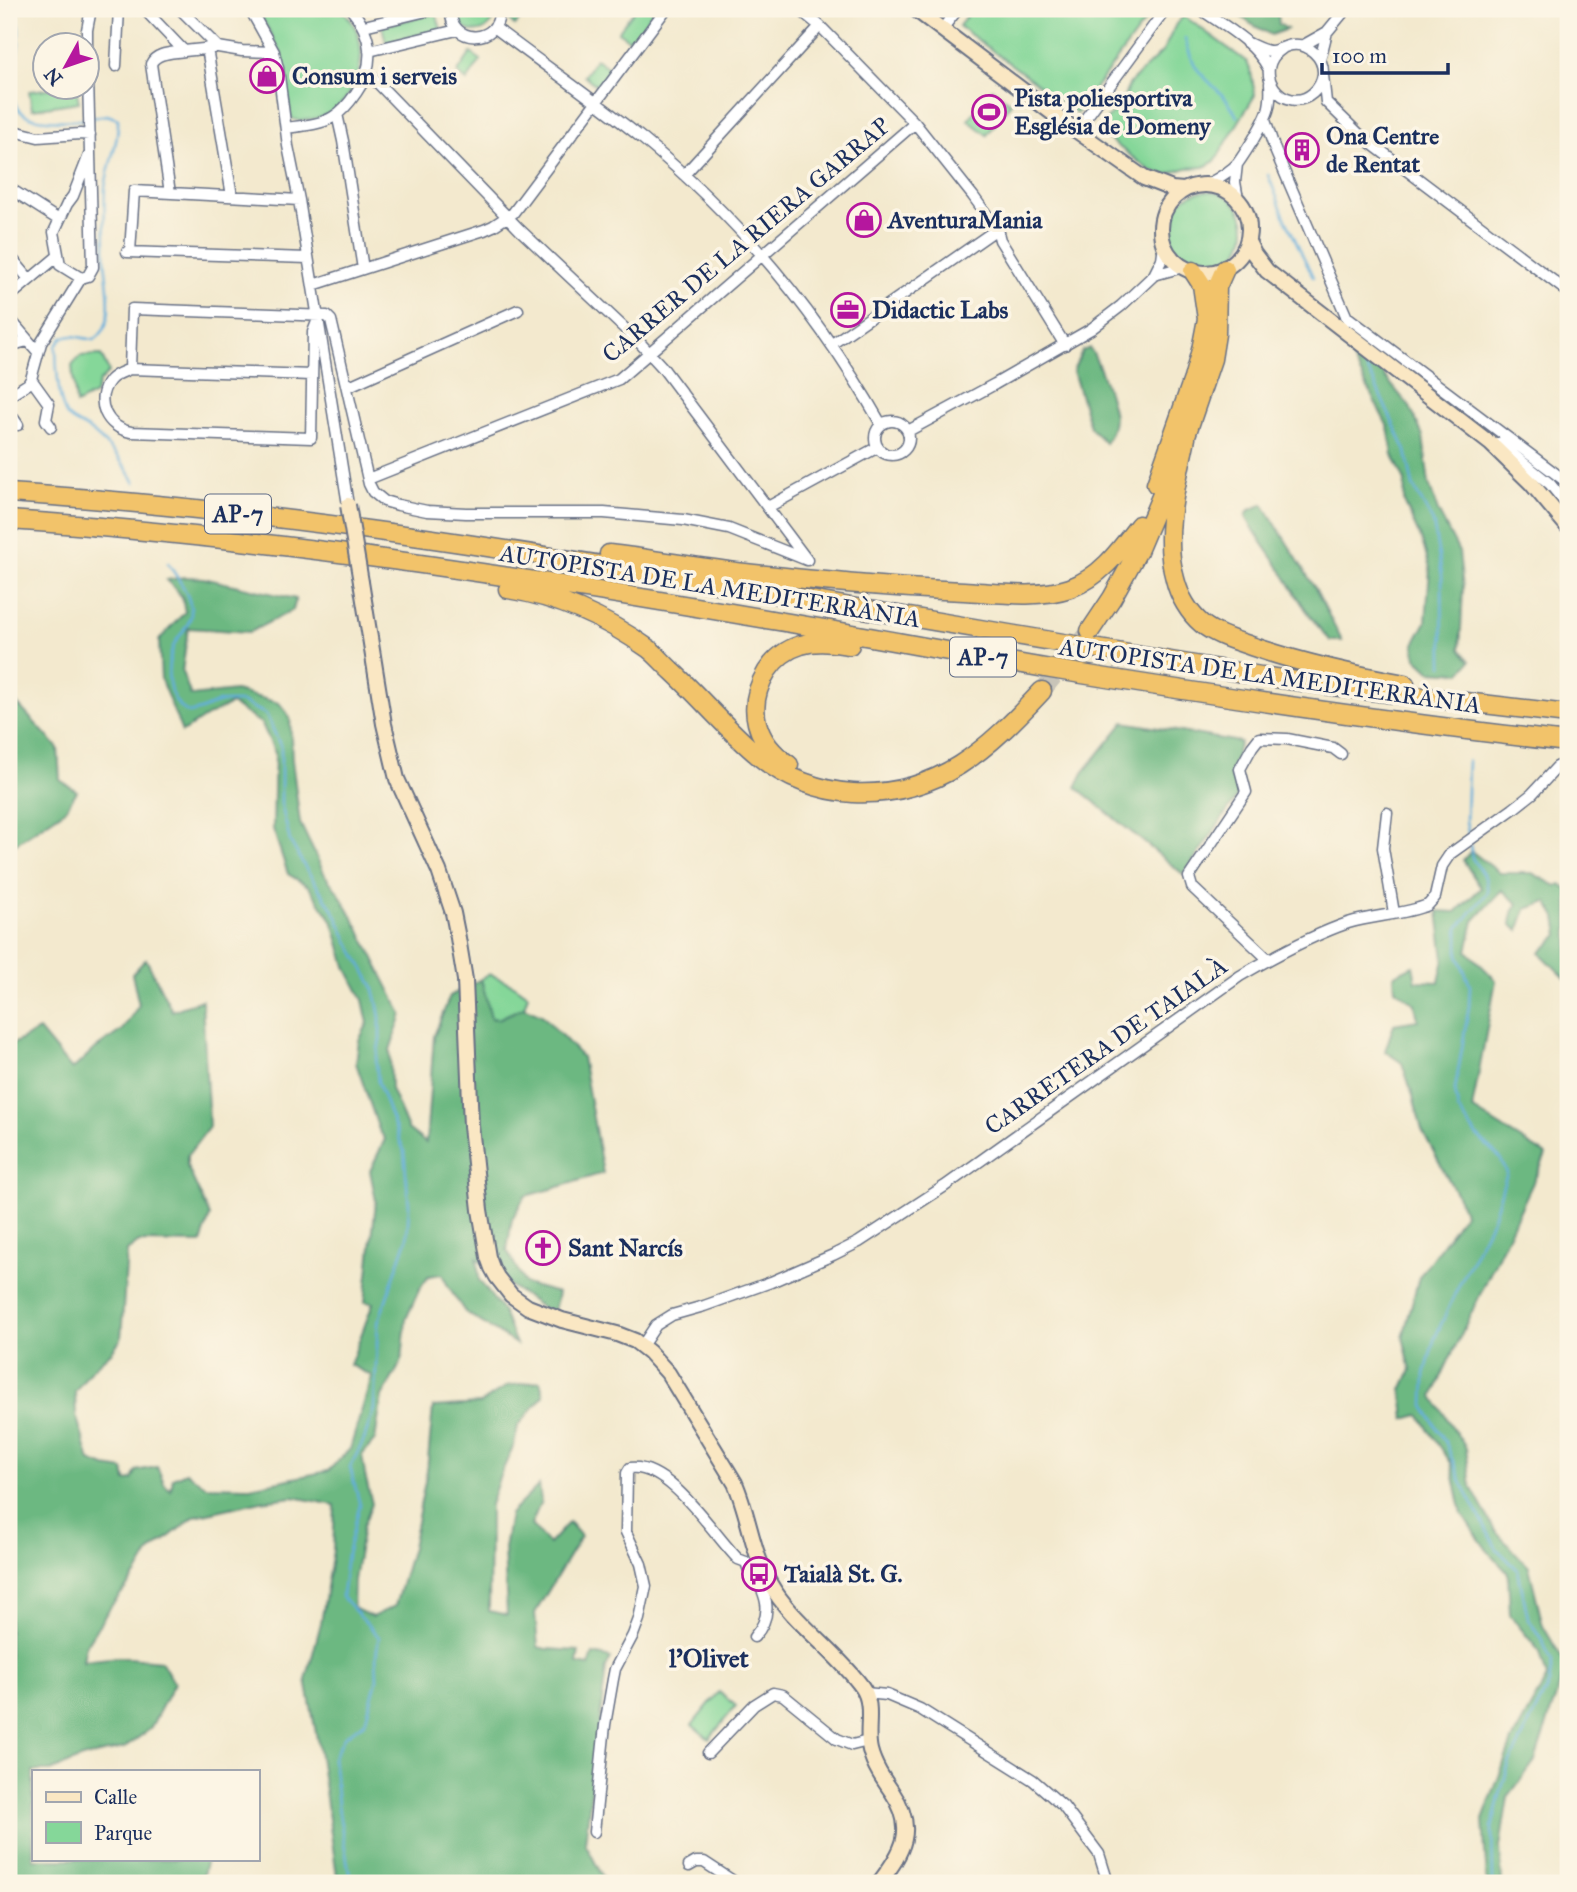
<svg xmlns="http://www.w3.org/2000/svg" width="1577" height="1892" viewBox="0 0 1577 1892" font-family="'IM FELL Great Primer',serif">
<rect width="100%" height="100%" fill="#fcf5e5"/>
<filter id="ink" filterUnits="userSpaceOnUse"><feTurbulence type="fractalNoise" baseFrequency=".0143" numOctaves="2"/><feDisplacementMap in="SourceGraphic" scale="14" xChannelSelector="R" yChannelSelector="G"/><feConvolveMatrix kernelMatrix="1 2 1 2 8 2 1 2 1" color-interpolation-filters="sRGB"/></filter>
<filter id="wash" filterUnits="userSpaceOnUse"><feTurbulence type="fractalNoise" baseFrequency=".00686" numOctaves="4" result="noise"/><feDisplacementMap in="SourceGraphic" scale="28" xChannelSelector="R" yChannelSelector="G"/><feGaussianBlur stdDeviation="1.57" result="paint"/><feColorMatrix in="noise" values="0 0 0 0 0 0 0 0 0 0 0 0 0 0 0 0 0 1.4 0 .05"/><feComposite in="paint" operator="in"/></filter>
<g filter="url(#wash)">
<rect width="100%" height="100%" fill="#f3e9ce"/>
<path fill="#85d799" stroke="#50837c" stroke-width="2" d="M261,9H342C348,16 354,23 357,32C370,66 350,113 312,119C304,120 298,122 291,118L281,53L261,16Z
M457,9H494C495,39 456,39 457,9Z
M509,9H527L515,26L510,21Z
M635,9H655L631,41L618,32Z
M972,9H1154L1077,113L959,26Z
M436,13L441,29L386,43L382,26Z
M1184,16L1247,62L1251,72L1255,95L1215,161L1204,167L1186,168L1166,175L1151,171L1097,130L1121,103L1130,83L1163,51L1176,24Z
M471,53L481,60L467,81L457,73Z
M596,59L610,69L598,86L584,76Z
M54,88H76L79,102L32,109L29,91Z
M992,89L1011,103L987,135L968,120Z
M1169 229a38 38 0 1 1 76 0a38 38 0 1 1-76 0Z
M101,355L109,372L99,382L95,394L76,404L72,366L80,356Z
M490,974L514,985L528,995L524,1007L498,1019L491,1018L481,979Z
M719,1692L736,1706L709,1739L692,1725Z"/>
<path fill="#6cb881" stroke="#447470" stroke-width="2" d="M1231,9H1281L1278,14L1279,24L1287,29L1271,35L1251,24Z
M1348,343L1381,365L1385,377L1410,407L1423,436L1429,484L1438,511L1459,552L1463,588L1460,649L1470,661L1461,673L1430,671L1416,658L1414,644L1426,622L1430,568L1422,541L1404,502L1405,481L1393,455L1388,427L1347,348Z
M1090,348C1099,362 1112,401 1114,417C1114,426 1110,437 1105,443L1090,427L1073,371L1082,351Z
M1263,504L1315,588L1342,641H1331C1309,619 1294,590 1277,564C1266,548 1255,533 1246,517L1248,511Z
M185,577L203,578L296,599L293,610L250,632L188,628L182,672L191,696L235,691L279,703L290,717L292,760L300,823L325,875L340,895L357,925L402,1014L390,1050L391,1089L408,1129L426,1143L434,1036L450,996L481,979L491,1018L498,1019L524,1007L542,1015L582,1057L603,1173L552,1189L525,1196L512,1219L507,1250L525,1284L558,1293L553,1315L497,1277L477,1258L479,1280L503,1312L516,1344L465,1312L449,1288L442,1274L429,1276L419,1290L406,1319L402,1361L382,1396L375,1440L362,1455L365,1475L372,1504L363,1526L354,1580L353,1608L372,1617L395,1606L412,1547L427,1471L433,1407L480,1404L507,1386L540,1381L544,1395L518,1426L514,1445L499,1478L490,1505L489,1611L507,1615L504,1548L510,1514L539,1485L541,1501L531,1525L549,1544L569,1522L581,1536L535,1613L538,1647L546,1649L579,1651L577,1664L589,1666L593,1654L611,1658L606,1668L585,1843L606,1883H338L319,1749L306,1680L321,1623L333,1551L335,1505L293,1497L261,1501L195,1516L149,1553L137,1574L111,1606L86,1645L83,1661L119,1657L161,1661L174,1683L150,1729L124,1748L82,1758L50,1771H33V1859H207L201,1883H9V1046L39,1030L72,1070L92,1051L122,1030L139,1005L132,974L146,959L172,1011L202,1000L209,1127L187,1156V1166L210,1216L201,1243L139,1242L127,1251L121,1339L112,1351L90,1371L75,1392L76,1415L90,1461L105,1467L124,1470L126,1481L132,1480L136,1471L157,1467L165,1485L171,1490L173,1478L186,1472L206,1486L250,1487L328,1471L350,1449L372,1376L350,1365L373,1303L365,1302L376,1201L370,1171L385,1139L379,1130L356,1063L359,1040L368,1023L363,1000L347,969L332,920L308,886L288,874L273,829L275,753L262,724L231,704L207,716L182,732L161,680L159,640L185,612L182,597L167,580Z
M9,697H11L58,748L60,780L77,791L65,810L9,848Z
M1124,722L1240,742L1230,777L1239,783V794L1190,866L1183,874L1076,787L1083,773Z
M1471,851L1500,873H1532L1556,886L1561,884L1568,890V981L1540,953L1559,935L1556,917L1547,902L1526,909L1518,931L1511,924L1513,912L1518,904L1502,890L1474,921L1467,951L1496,980L1472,1109L1546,1155L1442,1375L1433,1397L1466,1448L1471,1487L1495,1531L1529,1567L1543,1626L1566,1665L1535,1761L1508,1797L1500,1847L1502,1883H1487L1483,1820L1512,1741L1547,1678L1540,1652L1510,1615L1508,1573L1487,1550L1462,1514L1451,1463L1419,1415L1405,1419L1402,1390L1411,1370L1403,1337L1419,1277L1464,1214L1459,1199L1422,1130L1413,1096L1402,1063L1385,1051L1394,1024L1418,1020L1415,1004L1395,989L1394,975L1413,966L1416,981L1439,982L1444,959L1438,911L1456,912L1481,888L1463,860Z"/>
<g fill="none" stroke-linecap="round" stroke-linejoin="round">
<path stroke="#63aedb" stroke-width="2.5" d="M16,9C18,22 20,33 18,46C17,55 14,64 13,73C9,103 16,118 47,120C60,121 73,121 85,119
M1185,39C1188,50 1191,60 1198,70C1211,86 1229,97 1237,117
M92,118L107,115L118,119C119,143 108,164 105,188C104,211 105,236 105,259C106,283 118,325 94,340L73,336L63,337L56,346C56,362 58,406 68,417C74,423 85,426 92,432C109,446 125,463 135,483
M1268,175L1286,220L1313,277
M1357,352L1374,382L1406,451L1413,486L1433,522L1442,575L1443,665
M168,563C177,578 190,593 191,611C192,624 179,634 174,645C165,667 165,700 189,713L201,710L219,702H241L266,714L281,747V803L290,841L306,869L335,913L348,941L373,986L377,1001L380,1017V1039L376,1062L378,1082L404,1151L409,1206L407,1239L378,1323L374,1409L363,1442L350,1467L360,1505L347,1554L342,1597L379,1637L376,1656L377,1680L365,1722L344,1737L333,1758L339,1813L351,1883
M1468,761L1466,821L1469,838
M1470,845L1472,858L1486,879L1488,892L1458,928V955L1470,985L1469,1006L1455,1090L1458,1109L1476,1135L1500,1158L1507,1173L1493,1218L1458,1287L1434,1340L1425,1375L1424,1406L1446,1443L1461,1482L1497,1549L1518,1570L1528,1618L1542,1640L1552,1662L1549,1684L1509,1764L1499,1798L1492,1828L1493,1883"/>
</g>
</g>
<g filter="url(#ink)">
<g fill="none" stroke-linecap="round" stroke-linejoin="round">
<path stroke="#c8c4b8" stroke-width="18" stroke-dasharray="18 9" stroke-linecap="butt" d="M1042,691L1086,636"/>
<g stroke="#677085" stroke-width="13">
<path id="street" d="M144,9L184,51L213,48
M180,9L218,47L242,51L274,52
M250,9L274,52L278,68L288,146L299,200L348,505
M451,9C448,46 502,45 499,9
M799,9L820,26L915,123L973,196L997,229L1000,240L1065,345
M1200,9C1223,25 1255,42 1268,68
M364,26L435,9
M494,27C544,65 595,100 643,139C740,219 819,315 881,424
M942,29L958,9
M1246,42C1253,45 1263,51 1271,51C1278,51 1284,46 1292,45C1308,43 1324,57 1323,74C1322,81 1319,88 1313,93C1285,117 1248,71 1283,48
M87,46V30L91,9
M1302,46L1327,32L1346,9
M207,48L232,196
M369,51L457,30
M1320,60L1327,32
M116,66L119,9
M368,73L519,229L640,343L662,367L807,560
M1323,75L1326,102L1360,135L1568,292
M337,114L343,141L363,269
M1265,120L1275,150L1348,320
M286,128C301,126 320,125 333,117C343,111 350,102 356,93C376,65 373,35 351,9
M1077,130L1166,9
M9,137L14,131L38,137L80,134L90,135
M1237,164L1235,182L1238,199
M684,175L820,26
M1206,185C1217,179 1229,173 1238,163C1243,156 1248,148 1253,140C1266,117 1272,111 1270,83
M9,188L59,220
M170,193L151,64C156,52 173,53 184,51
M127,252L308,258
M130,252L134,191L299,200
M9,255L29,279
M1154,275L1183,267
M81,278L60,265L54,232L67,204L73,196L89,155
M313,285L484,230L493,226L513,213L666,9
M9,297L58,256
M1346,316L1568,483
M9,318L38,352
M318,319L313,332L311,438L131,432C107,428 93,401 110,380C115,374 123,372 130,369L132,309L327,316L331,320L335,337L369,484L373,492L384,501L398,505L427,511L466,513H604L683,520L729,529L807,560
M832,344L997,229
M9,346L27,341
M130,369L312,375
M31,379L49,404L46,420L51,427
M347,387L518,310
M9,396L28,384L31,379L41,343L81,278L88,276L93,267L88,78
M9,412L18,425
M875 438a17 17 0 1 1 34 0a17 17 0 1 1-34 0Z
M908,431L995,384L1091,329L1121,306L1154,275L1162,259L1164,244
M1499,443L1550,484L1568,506
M368,479L619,379L915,123
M768,507L878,447
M1387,813L1383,848L1394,913
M1268,959L1192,887L1189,877L1246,792L1240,769L1252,747L1259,738L1287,739L1333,748L1341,754
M642,1346L656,1325L672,1315L704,1306L771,1282L833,1255L859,1242L945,1186L1240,976C1274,956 1310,936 1348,923C1374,915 1403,915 1428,905L1435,897L1442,866L1450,854L1513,809L1532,794L1557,767L1568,762
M753,1571C766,1595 775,1614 754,1637
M865,1693L887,1695L920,1709L1033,1780L1063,1806L1099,1854L1108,1883
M708,1753L754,1705L773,1693L783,1695L837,1739L852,1745L868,1741
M594,1832L605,1725L613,1679L615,1669L633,1635L639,1619L646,1586L641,1564L626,1532L627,1473L630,1468C670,1463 713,1534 738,1559L746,1562L748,1568L753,1571L762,1568
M689,1866L696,1862H704L736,1883"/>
</g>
<g stroke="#677085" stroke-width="18">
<path id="secondary" d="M915,9L1067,124L1144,178L1172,189L1184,190
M1161 229a44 44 0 1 1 88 0a44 44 0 1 1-88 0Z
M1248,242L1254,254L1267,271L1491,444L1531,483L1568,527
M361,582L384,724L397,779L439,871L453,913L458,938L465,980L471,1126L480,1210L488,1257L492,1268L497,1277L511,1295L528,1307L562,1320L617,1334L635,1341L649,1352L668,1373L735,1483C749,1515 752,1552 770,1584C792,1622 836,1651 862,1687C875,1705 865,1730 870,1750C874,1766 883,1779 892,1792C917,1829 903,1852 879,1883"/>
</g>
<g stroke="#677085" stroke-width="21">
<path id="highway" d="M1186,438C1177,482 1162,534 1175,579C1179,596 1189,613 1202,624C1216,635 1234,640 1251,646C1301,663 1353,675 1405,684
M1182,447L1212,359L1216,334L1217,287L1225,269
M1156,484L1193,379L1201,350L1207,319L1202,285L1193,271
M9,493C280,510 548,555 816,601C964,627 1113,651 1261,676L1355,689L1568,714
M9,520C267,537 523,577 778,621C869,636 960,654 1051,669C1223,697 1395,723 1568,742
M609,554C652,559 694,567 736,572C812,580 888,588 964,591C998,593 1037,599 1070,588C1101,577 1120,550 1139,525
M508,589C559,597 607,619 649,649C657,655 664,664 672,671C702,699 728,731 760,757C785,778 820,791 853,793C938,797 988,749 1042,691
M1090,631L1112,598L1138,551L1171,473
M789,765C755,742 745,707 767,671C775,659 787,649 801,645C817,640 833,643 850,645"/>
</g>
<use href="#street" stroke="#fff" stroke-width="10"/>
<use href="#secondary" stroke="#fae7c3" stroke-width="14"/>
<use href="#highway" stroke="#f2c36a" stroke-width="18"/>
<g stroke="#677085" stroke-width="18" stroke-linecap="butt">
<path id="secondary-bridge" d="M348,505L361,582"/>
</g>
<use href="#secondary-bridge" stroke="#fae7c3" stroke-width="14"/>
</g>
</g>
<defs>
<g id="shop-ring" transform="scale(1.75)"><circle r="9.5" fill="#fcf5e5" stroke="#b5179e" stroke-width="1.5"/><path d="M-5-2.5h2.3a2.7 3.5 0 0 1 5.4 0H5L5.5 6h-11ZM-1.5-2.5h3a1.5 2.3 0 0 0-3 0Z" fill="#b5179e"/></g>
<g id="stadium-ring" transform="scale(1.75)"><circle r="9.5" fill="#fcf5e5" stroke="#b5179e" stroke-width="1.5"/><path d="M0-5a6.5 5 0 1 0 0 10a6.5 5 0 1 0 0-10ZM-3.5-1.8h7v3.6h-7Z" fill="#b5179e"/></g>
<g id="building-ring" transform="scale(1.75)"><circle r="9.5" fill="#fcf5e5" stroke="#b5179e" stroke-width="1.5"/><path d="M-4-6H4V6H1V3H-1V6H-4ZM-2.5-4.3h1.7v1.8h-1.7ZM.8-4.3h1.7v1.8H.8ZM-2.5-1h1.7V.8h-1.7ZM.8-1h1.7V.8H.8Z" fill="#b5179e"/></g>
<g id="office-ring" transform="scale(1.75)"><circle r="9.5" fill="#fcf5e5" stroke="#b5179e" stroke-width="1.5"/><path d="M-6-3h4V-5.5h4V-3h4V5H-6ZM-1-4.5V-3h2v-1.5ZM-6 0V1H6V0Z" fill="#b5179e"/></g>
<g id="church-ring" transform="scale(1.75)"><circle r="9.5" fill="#fcf5e5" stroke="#b5179e" stroke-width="1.5"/><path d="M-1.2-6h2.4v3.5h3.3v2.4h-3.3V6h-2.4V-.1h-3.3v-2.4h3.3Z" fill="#b5179e"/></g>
<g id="bus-ring" transform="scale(1.75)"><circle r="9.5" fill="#fcf5e5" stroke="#b5179e" stroke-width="1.5"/><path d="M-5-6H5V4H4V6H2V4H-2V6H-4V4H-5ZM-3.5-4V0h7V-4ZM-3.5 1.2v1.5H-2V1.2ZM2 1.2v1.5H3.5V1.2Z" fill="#b5179e"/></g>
</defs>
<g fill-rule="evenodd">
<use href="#shop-ring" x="267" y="76"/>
<use href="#stadium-ring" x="989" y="112"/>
<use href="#building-ring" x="1302" y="150"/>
<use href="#shop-ring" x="864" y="220"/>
<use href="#office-ring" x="848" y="310"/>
<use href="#church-ring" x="543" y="1248"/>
<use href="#bus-ring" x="759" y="1574"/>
</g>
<g text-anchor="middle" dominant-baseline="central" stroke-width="7" stroke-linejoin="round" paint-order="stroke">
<g fill="#fcf5e5" stroke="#5e6a86" stroke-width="2">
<rect x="205" y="494.5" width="66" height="39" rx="5"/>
<rect x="950" y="637.5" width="66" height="39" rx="5"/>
</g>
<g font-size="23" font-weight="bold" fill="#1b2f5e">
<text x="238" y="514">AP-7</text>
<text x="983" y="657">AP-7</text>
</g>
<g font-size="24" font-weight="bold" fill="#1b2f5e" stroke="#fcf5e5" text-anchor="start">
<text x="292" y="76">Consum i serveis</text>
<text x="1014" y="98">Pista poliesportiva<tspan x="1014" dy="28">Església de Domeny</tspan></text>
<text x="1326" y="136">Ona Centre<tspan x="1326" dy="28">de Rentat</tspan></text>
<text x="888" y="220">AventuraMania</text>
<text x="872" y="310">Didactic Labs</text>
<text x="568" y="1248">Sant Narcís</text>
<text x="784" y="1574">Taialà St. G.</text>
</g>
<g font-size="24" fill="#1b2f5e" stroke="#fcf5e5">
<text transform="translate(746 240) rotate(-40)">CARRER DE LA RIERA GARRAP</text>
<text transform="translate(710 586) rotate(9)">AUTOPISTA DE LA MEDITERRÀNIA</text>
<text transform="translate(1270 676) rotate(8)">AUTOPISTA DE LA MEDITERRÀNIA</text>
<text transform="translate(1106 1046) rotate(-35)">CARRETERA DE TAIALÀ</text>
</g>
<g font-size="26" font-weight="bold" fill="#1b2f5e" stroke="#fcf5e5">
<text x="709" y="1658">l'Olivet</text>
</g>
</g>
<rect width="1577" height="1892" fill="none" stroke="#fcf5e5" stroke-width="35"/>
<rect x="32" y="1770" width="228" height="91" fill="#fcf5e5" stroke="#a2a6af" stroke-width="2"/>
<rect x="46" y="1792" width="35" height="10" fill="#fae7c3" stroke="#a2a6af" stroke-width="2"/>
<text x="94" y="1804" font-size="21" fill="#1b2f5e">Calle</text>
<rect x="46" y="1822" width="35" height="21" fill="#85d799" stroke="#a2a6af" stroke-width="2"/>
<text x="94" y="1840" font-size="21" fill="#1b2f5e">Parque</text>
<g transform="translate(66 66) rotate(230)"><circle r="33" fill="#fcf5e5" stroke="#a2a6af" stroke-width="2"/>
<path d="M0-5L12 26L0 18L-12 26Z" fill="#b5179e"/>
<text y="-10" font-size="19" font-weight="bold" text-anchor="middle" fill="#1b2f5e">N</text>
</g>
<path d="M1322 63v10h126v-10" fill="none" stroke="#1b2f5e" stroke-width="3.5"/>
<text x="1332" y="63" font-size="21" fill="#1b2f5e" stroke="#fcf5e5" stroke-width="5" paint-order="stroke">100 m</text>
</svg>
